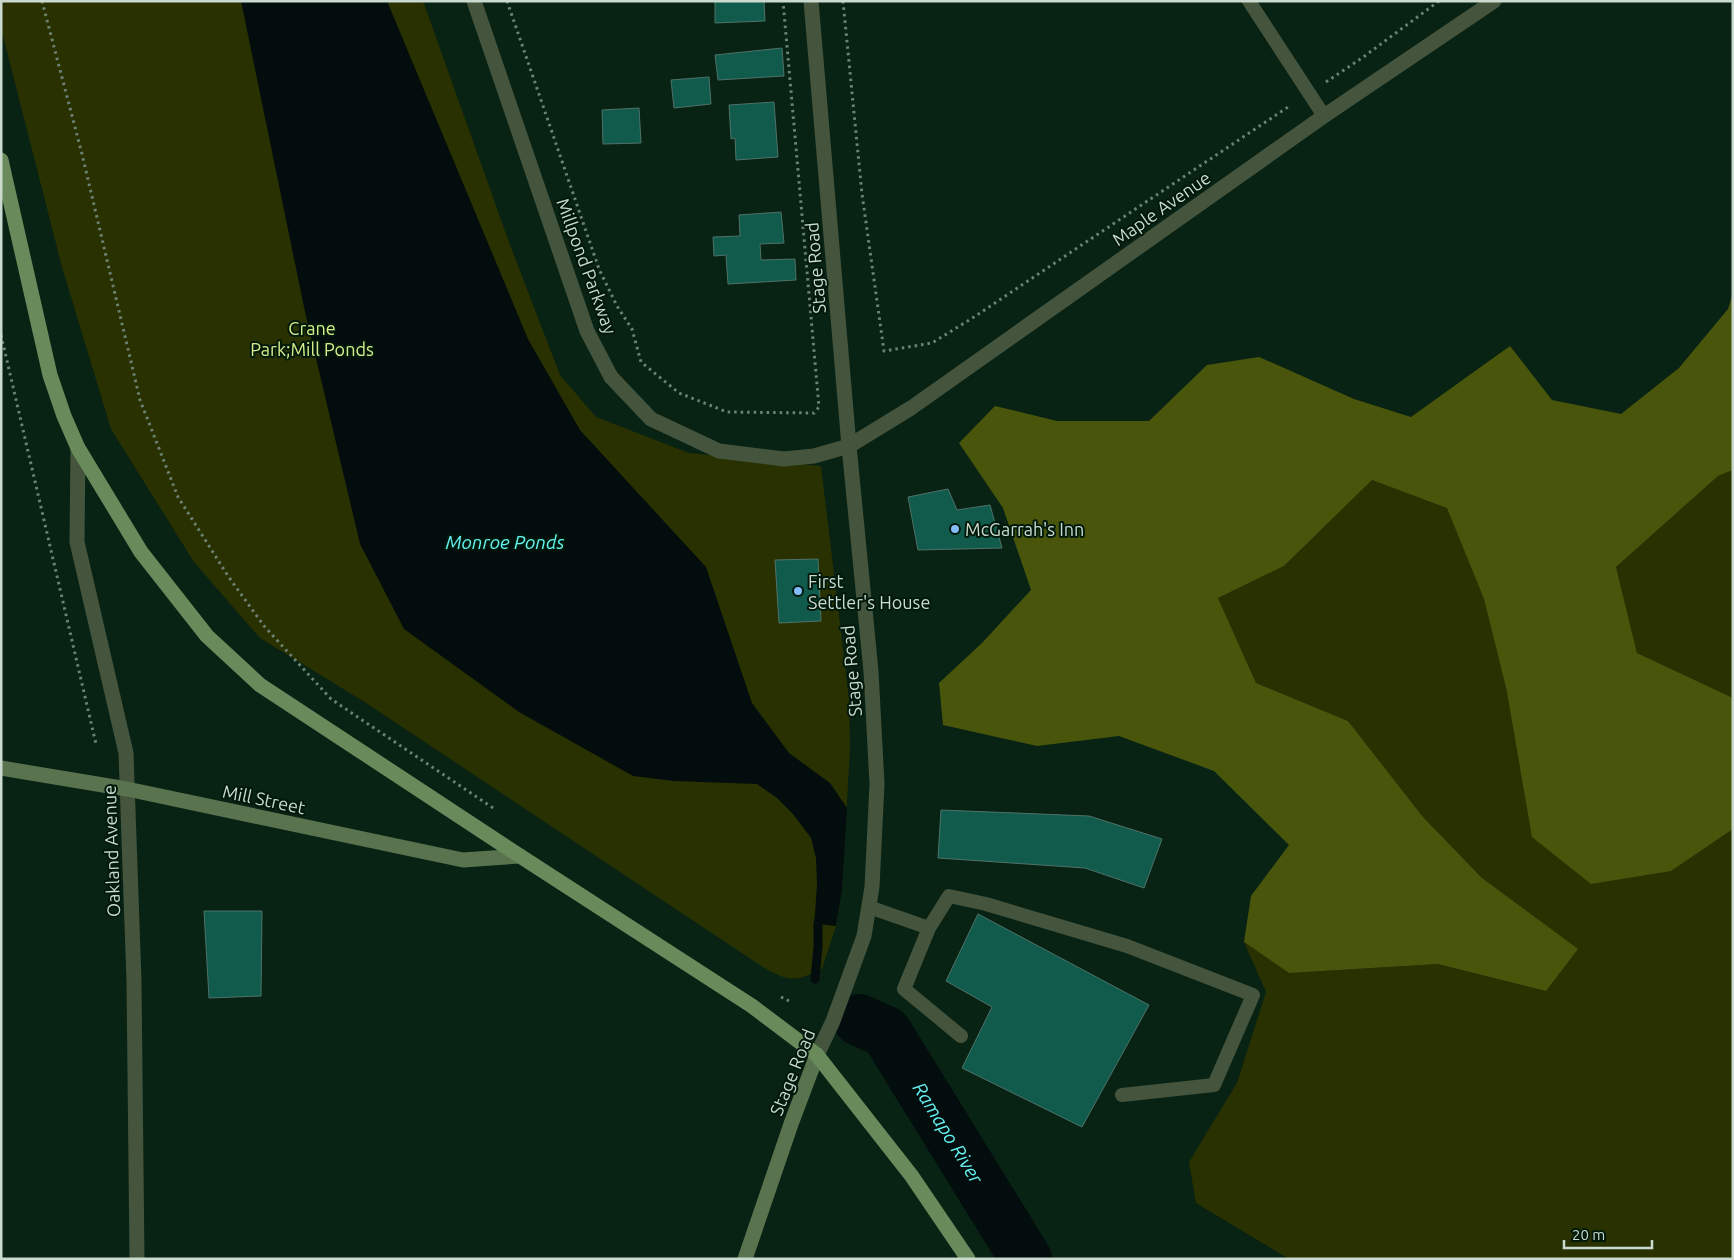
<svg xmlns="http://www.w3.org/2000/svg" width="1734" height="1260" viewBox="0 0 1734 1260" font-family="Ubuntu,sans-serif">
<rect width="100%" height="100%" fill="#082314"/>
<path fill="#2a3101" d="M1,1H423L510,245L560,375L596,417L689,453L821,466L849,699L850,748L842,891L836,926L822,969C795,982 789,982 763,967L363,701L260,638L194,562L111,429L62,267L1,28Z
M1733,470V698L1637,653L1616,567L1718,476Z
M1372,480L1448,508L1484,599L1507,692L1671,871L1733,829V1259H1289L1196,1203L1189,1162L1237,1083L1266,992L1244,942L1289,973L1438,964L1546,991L1577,949L1482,878L1423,817L1348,721L1256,683L1218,598L1284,566Z"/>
<path fill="#4a550c" d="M1733,293V470L1718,476L1616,567L1637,653L1733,698V829L1671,871L1591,884L1532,837L1507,692L1484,599L1447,508L1372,480L1284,566L1218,598L1256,683L1348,721L1423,817L1482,878L1578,949L1546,991L1438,964L1289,973L1244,942L1251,896L1289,845L1214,771L1119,736L1037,746L943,725L939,683L982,643L1031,590L1003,508L959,443L995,406L1057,421H1149L1207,365L1259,357L1354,399L1411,417L1510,346L1552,400L1621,414L1679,368L1728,309Z"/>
<path fill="#030d0d" d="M241,1H387L528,339L580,430L706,567L752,703L789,753L830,783L847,808L842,891L836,926L818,924L815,914L817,884L816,858L811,838L793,814L777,798L757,784L674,781L633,776L519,712L404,629L360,544L305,312Z"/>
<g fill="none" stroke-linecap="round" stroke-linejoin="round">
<path stroke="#030d0d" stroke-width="9" d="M815,979L818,947V924L820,913"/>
<path stroke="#030d0d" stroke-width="52" id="s1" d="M859,1020L886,1032L1026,1259"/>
</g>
<path fill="#105b4c" stroke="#4f7268" d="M715,1H764L765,21L715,23Z
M782,48L784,76L718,80L715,55Z
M709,77L711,104L674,108L671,80Z
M774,102L778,157L736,160L735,138L731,139L729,105Z
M639,108L641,143L603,144L602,110Z
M781,212L784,243L760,244L761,260L795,259L796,280L728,284L726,255L714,256L713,237L740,236L739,215Z
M948,489L957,510L990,505L1002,548L918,550L908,497Z
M818,559L821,621L779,623L775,560Z
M941,810L1089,816L1162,839L1144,888L1085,868L938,858Z
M204,911H262L261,996L209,998Z
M978,914L1149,1005L1082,1127L962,1068L992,1007L946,981Z"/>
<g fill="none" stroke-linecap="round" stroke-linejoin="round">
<path stroke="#6c8275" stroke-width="3" stroke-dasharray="2.5 4" stroke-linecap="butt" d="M42,1L82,154L140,400L178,497L228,576L264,626L331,699L496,810
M507,1L599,269L617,306L632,329L641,362L679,393L727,412L814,413L819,407L783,1
M843,1L862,194L884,351L932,343L974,317L1291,105
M1326,82L1362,58L1439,1
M1,335L96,744
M781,997L789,1001"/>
<path stroke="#44543d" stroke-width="14" d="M1249,1L1324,116
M869,907L929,928L904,989L961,1036
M929,928L949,896L986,904L1127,946L1253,995L1214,1085L1122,1095"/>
<path stroke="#44543d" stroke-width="15" d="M474,1L587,331L611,377L651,419L719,451L784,459L814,456L849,446L911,408L1324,116L1494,1
M811,1L849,446L871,671L877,784L872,887L864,936L833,1021L817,1055
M78,448L77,542L126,753L134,981L137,1259"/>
<path stroke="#59734f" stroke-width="15" d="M1,768L127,789L463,860L520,856
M745,1259L791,1124L817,1055"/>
<path stroke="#698b5c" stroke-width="15" d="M1,160L50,375L64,416L78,448L141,552L207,636L260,685L520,856L752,1006L817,1055L911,1175L968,1259"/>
</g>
<g fill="#84bcfb" stroke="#01190b" stroke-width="2">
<circle cx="955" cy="529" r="5"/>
<circle cx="798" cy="591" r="5"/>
</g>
<g text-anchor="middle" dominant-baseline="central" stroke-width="4" stroke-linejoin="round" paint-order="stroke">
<g font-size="18" fill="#cadacf" stroke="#01190b">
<text transform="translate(1161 208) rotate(-35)">Maple Avenue</text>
<text transform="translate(587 266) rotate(70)">Millpond Parkway</text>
<text transform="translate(815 268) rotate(-95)">Stage Road</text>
<text transform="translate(851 671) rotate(-95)">Stage Road</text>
<text transform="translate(264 799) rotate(12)">Mill Street</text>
<text transform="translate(111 851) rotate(-92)">Oakland Avenue</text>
<text transform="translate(792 1072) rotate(-68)">Stage Road</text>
</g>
<g font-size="18" fill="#daec8c" stroke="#01190b">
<text x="312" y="328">Crane<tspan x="312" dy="21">Park;Mill Ponds</tspan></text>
</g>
<g font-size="18" fill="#cadacf" stroke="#01190b" text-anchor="start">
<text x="965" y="529">McGarrah's Inn</text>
<text x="808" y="581">First<tspan x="808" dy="21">Settler's House</tspan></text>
</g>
<g font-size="19" font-style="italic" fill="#63f2f1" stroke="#01190b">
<text x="505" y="542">Monroe Ponds</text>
<text stroke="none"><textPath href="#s1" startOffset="148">Ramapo River</textPath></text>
</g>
</g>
<rect width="1734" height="1260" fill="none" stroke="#cadacf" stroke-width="5"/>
<path d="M1564 1240v8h88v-8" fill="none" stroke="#cadacf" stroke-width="2.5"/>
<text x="1572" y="1240" font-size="15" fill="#cadacf" stroke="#01190b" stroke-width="4" paint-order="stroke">20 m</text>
</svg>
